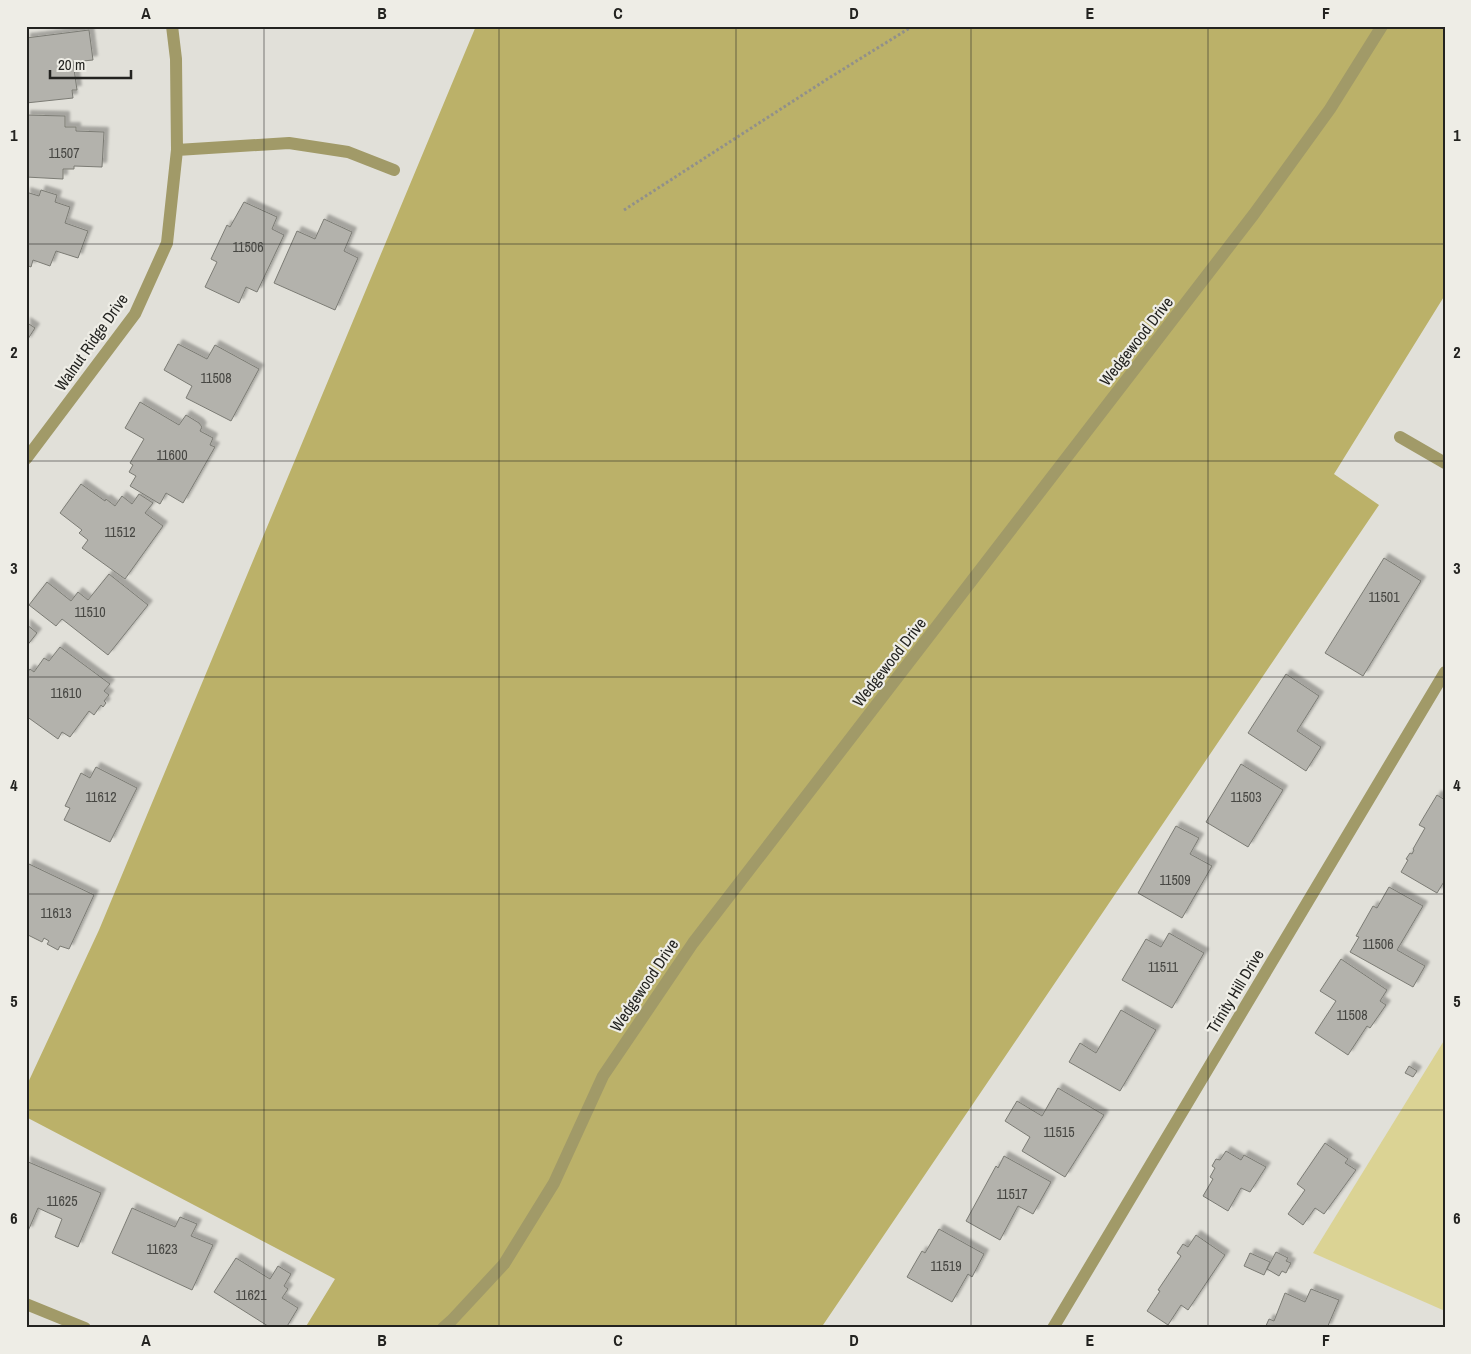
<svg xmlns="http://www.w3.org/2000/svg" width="1471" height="1354" viewBox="0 0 1471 1354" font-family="'Archivo Narrow',sans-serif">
<defs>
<filter id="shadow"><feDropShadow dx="4.5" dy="-4.5" stdDeviation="1" flood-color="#0004"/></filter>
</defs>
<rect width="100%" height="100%" fill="#e1e0d9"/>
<path fill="#dbd394" d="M1445,1039V1311L1313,1253Z"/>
<path fill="#bbb169" d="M476,26H1445V295L1334,474L1379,505L821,1328H305L335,1279L26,1117V1087L99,930Z"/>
<path fill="#b3b2ac" stroke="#7c7c75" filter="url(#shadow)" d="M89,30L93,60L73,62L77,90H72L73,98L26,103V38Z
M26,115L65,116V127H76V131L104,132L102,167L74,166V169H63V179L26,177Z
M41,190L57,195L55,202L70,207L65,223L88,231L78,258L56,251L50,266L33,260L31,267L26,265V192L39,196Z
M244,202L277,217L272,229L284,235L257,292L246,287L239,303L205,287L217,262L211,259L227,225L230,227Z
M324,219L352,232L344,251L358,258L335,310L274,283L297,231L315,239Z
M26,322L35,328L26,342Z
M178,344L207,359L215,345L259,369L231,421L186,398L192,386L164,370Z
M140,402L179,425L186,415L199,423L202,427L200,431L213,438L210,445L215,447L183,503L166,493L160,504L130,486L136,476L129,472L133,465L130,463L144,439L125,428Z
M81,484L105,501L106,499L115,506L122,496L132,504L139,494L153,503L145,513L163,526L125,579L82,548L88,540L79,533L82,530L60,513Z
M1384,558L1421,581L1363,676L1325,653Z
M109,574L148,605L108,655L62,619L56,626L29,605L47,582L71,601L78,592L88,600Z
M26,624L37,633L26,647Z
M60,647L110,684L104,691L109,695L104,701L106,703L103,707L101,705L94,715L89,711L70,737L62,732L58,739L26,716V674L30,669L34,672L44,658L49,661Z
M1286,674L1319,696L1297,731L1321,747L1306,771L1248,733Z
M1241,764L1283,790L1248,847L1206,822Z
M96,767L137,788L110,842L64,820L70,808L65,806L81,773L90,778Z
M1437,795L1445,800V880L1437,893L1401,872L1408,860L1406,859L1410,853L1412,854L1414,850L1413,849L1425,828L1419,825Z
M1176,826L1199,838L1190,854L1212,866L1182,918L1138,893Z
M29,864L94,895L69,949L60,946L58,950L47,944L49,941L44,938L42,942L26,934L28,931L26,930V871Z
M1389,887L1423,906L1397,950L1425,966L1413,987L1350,952L1359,937L1356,936L1373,906L1377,908Z
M1169,933L1204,953L1172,1008L1122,980L1146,939L1161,947Z
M1341,959L1387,990L1380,1001L1386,1005L1370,1028L1367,1026L1348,1055L1315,1033L1336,1001L1320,991Z
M1121,1010L1156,1030L1120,1091L1069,1062L1080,1043L1096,1053Z
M1409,1066L1417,1071L1413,1077L1405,1073Z
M1058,1088L1104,1115L1065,1177L1022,1151L1030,1137L1005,1121L1017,1101L1042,1116Z
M1325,1143L1348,1159L1345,1163L1356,1170L1324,1214L1315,1208L1303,1225L1288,1214L1305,1190L1297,1184Z
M1226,1151L1241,1160L1244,1155L1266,1167L1250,1192L1241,1188L1228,1211L1203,1196L1213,1179L1210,1177L1215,1168L1212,1166L1216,1159L1220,1160Z
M1004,1156L1051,1182L1033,1214L1018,1206L1000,1240L966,1221L996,1166L998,1168Z
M26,1161L101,1193L78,1247L55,1237L62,1219L38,1208L28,1231L26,1230Z
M132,1208L175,1227L180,1217L197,1224L191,1236L213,1245L192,1290L112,1253Z
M939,1229L984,1254L972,1277L968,1274L952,1302L907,1277L922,1251L925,1253Z
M1196,1235L1225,1255L1188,1310L1181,1305L1168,1325L1147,1311L1160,1291L1158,1290L1181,1256L1177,1253L1183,1244L1188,1247Z
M1276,1252L1288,1258L1286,1261L1291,1263L1286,1273L1282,1271L1279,1276L1267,1269Z
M1250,1253L1270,1262L1264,1275L1244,1266Z
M236,1258L270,1279L278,1266L291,1274L284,1286L288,1289L282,1298L298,1308L286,1328H271L214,1292Z
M1311,1289L1339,1300L1327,1328H1265L1269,1319L1274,1321L1285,1293L1305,1302Z"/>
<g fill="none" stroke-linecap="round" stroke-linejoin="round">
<path stroke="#91908b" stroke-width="3" stroke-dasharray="2.5 2.5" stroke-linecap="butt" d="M624,210L829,78L913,26"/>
<path stroke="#a19a68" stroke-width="12" d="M177,150L289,143L348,152L394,170
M1400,437L1445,463
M26,459L135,314L167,243L177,150L176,59L172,26
M26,1304L85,1328
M443,1328L452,1320L504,1264L554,1183L603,1076L693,943L1254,214L1330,109L1382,26
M1053,1328L1445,672"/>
</g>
<path fill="none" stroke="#232320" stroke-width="1" stroke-opacity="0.55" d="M264,26V1328M499,26V1328M736,26V1328M971,26V1328M1208,26V1328M26,244H1445M26,461H1445M26,677H1445M26,894H1445M26,1110H1445"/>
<g text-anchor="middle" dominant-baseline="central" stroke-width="4.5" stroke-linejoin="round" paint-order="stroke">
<g font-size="14" fill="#474743">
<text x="64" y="153">11507</text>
<text x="248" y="247">11506</text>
<text x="216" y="378">11508</text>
<text x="172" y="455">11600</text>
<text x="120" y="532">11512</text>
<text x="1384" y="597">11501</text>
<text x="90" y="612">11510</text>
<text x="66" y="693">11610</text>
<text x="101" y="797">11612</text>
<text x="1246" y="797">11503</text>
<text x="1175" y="880">11509</text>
<text x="56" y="913">11613</text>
<text x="1378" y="944">11506</text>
<text x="1163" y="967">11511</text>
<text x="1352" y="1015">11508</text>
<text x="1059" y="1132">11515</text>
<text x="1012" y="1194">11517</text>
<text x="62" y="1201">11625</text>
<text x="162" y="1249">11623</text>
<text x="946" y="1266">11519</text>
<text x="251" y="1295">11621</text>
</g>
<g font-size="16" fill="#232320" stroke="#eeede6">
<text transform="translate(1136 341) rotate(-52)">Wedgewood Drive</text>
<text transform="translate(91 342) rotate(-55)">Walnut Ridge Drive</text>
<text transform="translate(889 662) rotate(-52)">Wedgewood Drive</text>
<text transform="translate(644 985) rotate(-56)">Wedgewood Drive</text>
<text transform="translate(1235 991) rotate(-59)">Trinity Hill Drive</text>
</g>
</g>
<rect width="1471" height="1354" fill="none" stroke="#eeede6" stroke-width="55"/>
<path d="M50 70v8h81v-8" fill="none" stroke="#232320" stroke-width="2.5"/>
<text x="58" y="70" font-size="15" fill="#232320" stroke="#eeede6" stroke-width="4" paint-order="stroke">20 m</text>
<rect x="28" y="28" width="1416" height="1298" fill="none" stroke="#232320" stroke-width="2"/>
<g font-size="16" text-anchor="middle" font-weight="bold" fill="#232320">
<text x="146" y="19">A</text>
<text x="382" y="19">B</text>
<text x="618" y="19">C</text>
<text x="854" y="19">D</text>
<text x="1090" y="19">E</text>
<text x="1326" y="19">F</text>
<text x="14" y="141">1</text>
<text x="1457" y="141">1</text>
<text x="14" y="358">2</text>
<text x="1457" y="358">2</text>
<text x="14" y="574">3</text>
<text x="1457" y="574">3</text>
<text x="14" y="791">4</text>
<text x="1457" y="791">4</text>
<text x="14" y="1007">5</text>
<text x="1457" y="1007">5</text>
<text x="14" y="1224">6</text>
<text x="1457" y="1224">6</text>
<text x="146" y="1346">A</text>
<text x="382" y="1346">B</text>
<text x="618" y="1346">C</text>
<text x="854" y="1346">D</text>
<text x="1090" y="1346">E</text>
<text x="1326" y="1346">F</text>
</g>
</svg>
